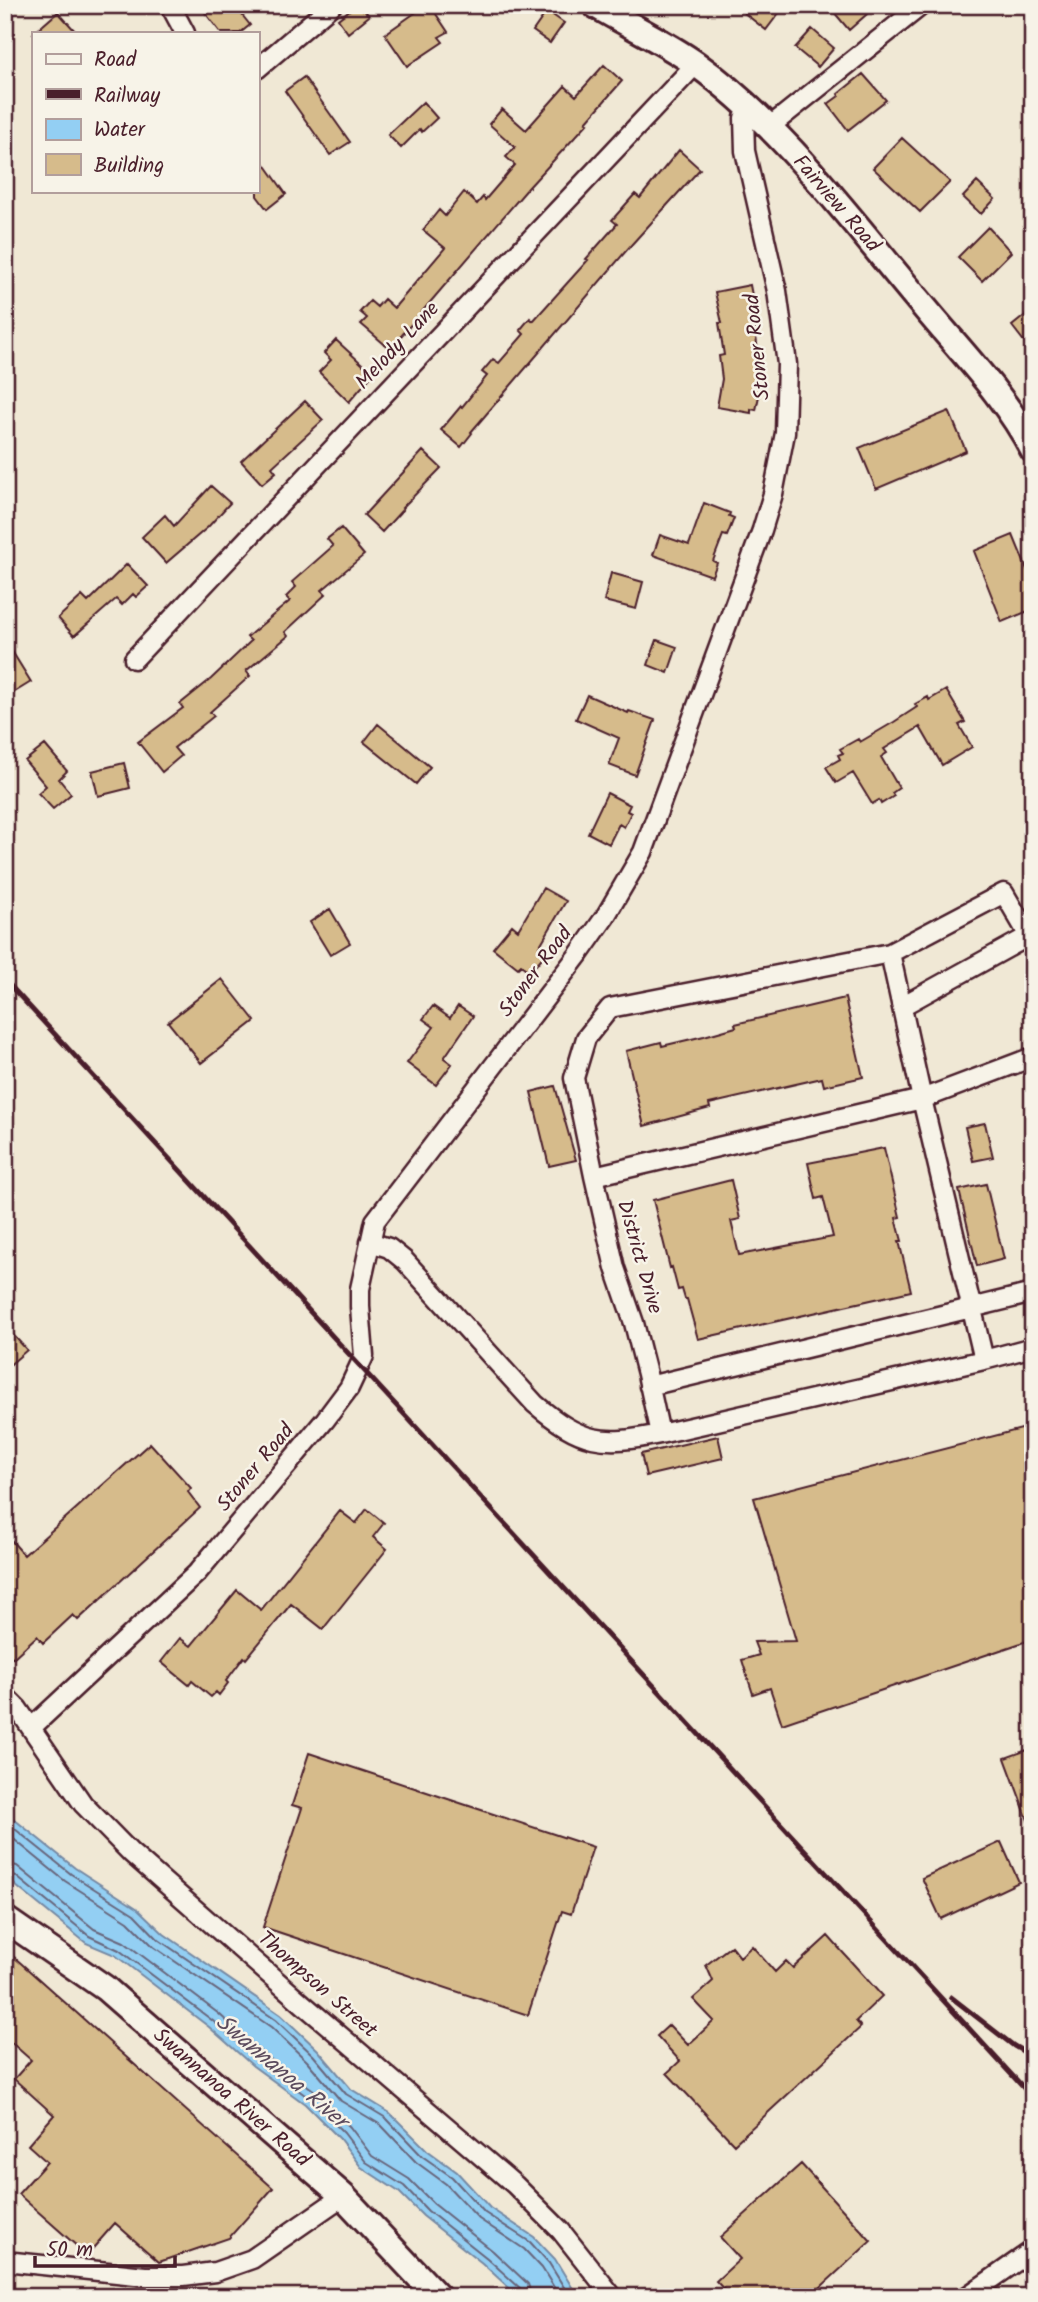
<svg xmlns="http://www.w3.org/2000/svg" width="1038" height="2302" viewBox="0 0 1038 2302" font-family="Kalam,sans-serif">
<rect width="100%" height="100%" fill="#f0e8d5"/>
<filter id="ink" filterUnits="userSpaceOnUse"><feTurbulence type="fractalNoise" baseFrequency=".0143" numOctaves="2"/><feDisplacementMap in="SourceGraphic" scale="14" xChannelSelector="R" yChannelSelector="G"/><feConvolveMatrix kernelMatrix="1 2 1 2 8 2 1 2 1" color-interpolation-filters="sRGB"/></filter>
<g filter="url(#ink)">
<path fill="#93cff3" stroke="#7689a3" stroke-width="2" d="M5,1812L75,1868L138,1909L164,1934L281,2015L318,2050L351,2089L390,2113L427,2150L457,2172L490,2208L534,2237L555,2259L578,2297H519L482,2263L423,2216L399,2192L361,2167L339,2138L305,2104L253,2066L209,2027L115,1955L86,1943L5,1877Z"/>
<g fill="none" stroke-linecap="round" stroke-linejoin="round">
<path stroke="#67657b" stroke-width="2" d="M5,1821L71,1874L134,1914L159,1940L276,2020L313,2055L346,2094L386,2118L422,2156L452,2177L485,2213L530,2242L549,2263L570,2297
M5,1832L65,1881L128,1921L154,1947L271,2027L307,2061L341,2101L381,2125L416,2162L446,2184L479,2219L524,2249L542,2268L560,2297
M5,1863L17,1866L94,1929L124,1942L219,2014L263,2054L315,2091L350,2127L372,2156L409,2179L434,2204L493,2251L528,2284L532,2297
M5,1872L12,1873L89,1936L119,1950L213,2021L258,2060L309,2098L344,2133L366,2162L404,2186L428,2211L487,2258L521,2289L523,2297"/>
</g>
<path fill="#d6bb8b" stroke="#4a1f2b" stroke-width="2" d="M199,5H234L250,25L240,33H221Z
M356,5H361L369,16L348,33L338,19Z
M430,5L448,32L439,37L443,42L407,66L385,34L422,8L423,10Z
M734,5H785L766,30Z
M828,5H861L867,14L849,30Z
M547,11L564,23L550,43L533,31Z
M58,12L77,33H34Z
M812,29L834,48L818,67L795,48Z
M604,65L622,81L586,122L588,123L529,187L390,349L361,324L367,318L360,312L370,301L377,307L384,299L394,308L445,248L423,230L439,210L445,216L464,192L477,204L483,197L485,200L515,165L506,157L515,147L489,124L502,109L526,130L565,86L576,96Z
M863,74L886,100L848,130L828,104L839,96L838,94Z
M304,77L350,142L330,155L285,91Z
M423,102L437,118L422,132L420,129L401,148L388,135Z
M902,138L950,182L920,212L873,168Z
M679,150L700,169L632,244L471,432L472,433L461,447L441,430L461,406L462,407L487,376L482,372L493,359L499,363L524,334L520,330L530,318L533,321L588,260L586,259L617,224L612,220L635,194L640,198Z
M257,153L286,194L267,209L257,196Z
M977,182L995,199L981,214L963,197Z
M988,227L1011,252L982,281L958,257Z
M750,285L754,306H752L762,382L756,410L751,409V413L717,407L722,379L719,356L724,355L719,323H722L715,292Z
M1033,309V353L1012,326Z
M336,340L373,374L349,402L319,372L331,360L324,353Z
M305,401L323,420L272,467L276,472L262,484L241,461Z
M949,411L966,451L876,489L859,448Z
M423,451L441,468L402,508L403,509L382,532L364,515Z
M211,486L230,503L208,527L166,563L142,537L165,515L174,526Z
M704,503L730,513L729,516L734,518L727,536L723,535L713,561L717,563L712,576L653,555L660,535L689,545Z
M341,528L364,555L322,590L326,594L285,632L288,636L246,671L250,676L210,712L214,716L174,748L181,756L162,772L138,742L183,708L180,704L211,679L251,641L247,637L290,601L286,597L296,587L292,582L333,546L327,539Z
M1013,535L1033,584V609L1002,622L974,551Z
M127,564L148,586L136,597L133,594L122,605L116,599L74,636L58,618L82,596L88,602Z
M611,573L643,582L636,609L604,601Z
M5,640L31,682L5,698Z
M657,640L677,647L668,673L648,665Z
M946,690L965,722L959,725L972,747L942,765L920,727L884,749L887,753L881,757L899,788L892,793L894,796L881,804L879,800L872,804L853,773L836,783L826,767L840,759L838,755L843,753L840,749L858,739L860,742L894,722L917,707L915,704L928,697L929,700Z
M587,695L628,713L629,711L655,720L635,775L609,765L619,738L576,719Z
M378,724L430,767L416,784L364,742Z
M45,745L67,771L59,779L71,794L53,809L38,793L46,786L25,761Z
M124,763L130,788L98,796L92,771Z
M607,793L630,805L627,811L631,813L624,827L619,824L609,844L588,833Z
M543,888L566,901L539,947L546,953L530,972L521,965L518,968L493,948L512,925L518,930Z
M330,909L350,943L330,955L310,922Z
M222,979L255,1021L201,1063L168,1022Z
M845,998L863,1077L824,1086L822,1078L709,1104L710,1108L644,1126L626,1051L661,1042L662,1046L704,1036L736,1027L735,1024Z
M433,1006L450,1018L458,1006L473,1016L444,1058L452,1064L436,1085L407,1063L434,1027L423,1019Z
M555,1086L576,1160L549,1166L531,1092Z
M985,1123L993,1157L973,1161L965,1127Z
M884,1148L900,1217L896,1218L902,1241H899L911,1291L698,1339L687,1299H685L682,1289L678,1290L672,1267L670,1268L653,1200L731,1180L740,1219L731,1221L739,1255L833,1237L823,1197L816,1199L808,1163Z
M986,1184L1004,1259L977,1266L959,1190Z
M5,1326L27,1350L5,1369Z
M1033,1426V1639L782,1724L770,1688L753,1694L742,1660L759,1655L754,1642L796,1641L754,1498Z
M718,1436L723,1458L646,1476L641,1454Z
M150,1443L191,1488L188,1492L200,1508L78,1620L73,1615L43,1643L37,1636L13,1658L5,1649V1533L24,1555Z
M367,1509L384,1523L373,1537L387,1549L323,1629L291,1604L246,1659L244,1657L226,1681L228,1683L219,1695L216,1692L211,1697L192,1681L189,1685L161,1662L180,1638L191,1646L237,1590L261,1610L340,1511L356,1523Z
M1033,1748V1827L1031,1828L1005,1758Z
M309,1753L593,1847L571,1914L562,1911L528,2015L263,1927L302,1808L292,1805Z
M1001,1842L1019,1882L941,1919L922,1878Z
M828,1936L882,1996L856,2021L861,2027L734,2144L667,2073L680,2061L657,2036L669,2025L688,2045L714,2021L693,1999L713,1981L706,1965L731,1946L740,1957L752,1946L775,1972L786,1961L793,1968Z
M5,1949L273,2188L229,2238L159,2262L115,2223L87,2255L18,2194L47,2162L28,2145L54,2115L14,2079L31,2060L5,2037Z
M801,2164L871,2241L810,2297H731L716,2281L740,2259L720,2237Z"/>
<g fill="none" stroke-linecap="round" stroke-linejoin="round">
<g stroke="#4a1f2b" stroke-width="23">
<path id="minor" d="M170,5L185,33
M257,69L332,5
M768,128L922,5
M134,659L696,64
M890,953L1004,893L1029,936L902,1006
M370,1242L389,1248L405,1261L535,1404C581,1443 602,1446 660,1434L984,1360L922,1099L890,953L610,1008L586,1038L574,1078L594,1176
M984,1360L1033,1347
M649,1386L1033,1293
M660,1434L647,1374L634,1323L615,1268L594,1176L922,1099L1033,1057
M5,1696L18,1709L83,1804L131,1853L303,2004L515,2185L561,2231L613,2297
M31,1728L197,1573L325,1420L349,1388L364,1356L360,1307V1289L375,1221L579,954L605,917L643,852L762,530L773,494L785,433L787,364L777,291L745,151L744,118L749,108
M5,2261L145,2276H183L215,2272L252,2259L343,2196
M966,2297L1033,2250"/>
</g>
<g stroke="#4a1f2b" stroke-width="30">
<path id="secondary" d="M595,5C628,25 665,42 696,64C782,125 856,227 924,307C961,352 1006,397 1033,450
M5,1919L105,1988L343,2196L438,2297"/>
</g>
<use href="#minor" stroke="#f7f3e8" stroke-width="18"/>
<use href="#secondary" stroke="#f7f3e8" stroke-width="24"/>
<path stroke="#4a1f2b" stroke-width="5" d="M5,980L1033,2098
M951,1997L1014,2046L1033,2057"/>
</g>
</g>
<g text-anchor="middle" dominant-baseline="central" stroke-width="5" stroke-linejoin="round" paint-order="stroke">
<g font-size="21" fill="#4a1f2b" stroke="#f7f3e8">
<text transform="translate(836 204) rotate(49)">Fairview Road</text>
<text transform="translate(398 346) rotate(-47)">Melody Lane</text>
<text transform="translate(758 347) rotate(-96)">Stoner Road</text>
<text transform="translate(536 972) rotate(-53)">Stoner Road</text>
<text transform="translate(639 1257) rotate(74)">District Drive</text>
<text transform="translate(256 1468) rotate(-50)">Stoner Road</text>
<text transform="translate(317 1985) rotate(41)">Thompson Street</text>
<text transform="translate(231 2098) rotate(41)">Swannanoa River Road</text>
</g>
<g font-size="23" font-style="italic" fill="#5c4b5d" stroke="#f7f3e8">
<text transform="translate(281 2072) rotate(40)">Swannanoa River</text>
</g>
</g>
<rect width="1038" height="2302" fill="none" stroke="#f7f3e8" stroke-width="28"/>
<rect x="14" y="14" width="1010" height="2274" fill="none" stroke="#4a1f2b" stroke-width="2.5" filter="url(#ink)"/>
<rect x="32" y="32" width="228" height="161" fill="#f7f3e8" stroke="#b29e9c" stroke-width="2"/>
<rect x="46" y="54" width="35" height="10" fill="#f7f3e8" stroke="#b29e9c" stroke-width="2"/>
<text x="94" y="66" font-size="21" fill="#4a1f2b">Road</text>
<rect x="46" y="89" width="35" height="10" fill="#4a1f2b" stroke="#b29e9c" stroke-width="2"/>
<text x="94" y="102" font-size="21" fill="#4a1f2b">Railway</text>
<rect x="46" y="119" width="35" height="21" fill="#93cff3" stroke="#b29e9c" stroke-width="2"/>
<text x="94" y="136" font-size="21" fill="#4a1f2b">Water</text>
<rect x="46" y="154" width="35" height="21" fill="#d6bb8b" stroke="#b29e9c" stroke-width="2"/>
<text x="94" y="172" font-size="21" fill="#4a1f2b">Building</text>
<path d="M35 2256v10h140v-10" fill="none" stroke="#4a1f2b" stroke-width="3.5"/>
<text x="46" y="2256" font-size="21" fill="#4a1f2b" stroke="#f7f3e8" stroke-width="5" paint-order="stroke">50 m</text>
</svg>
